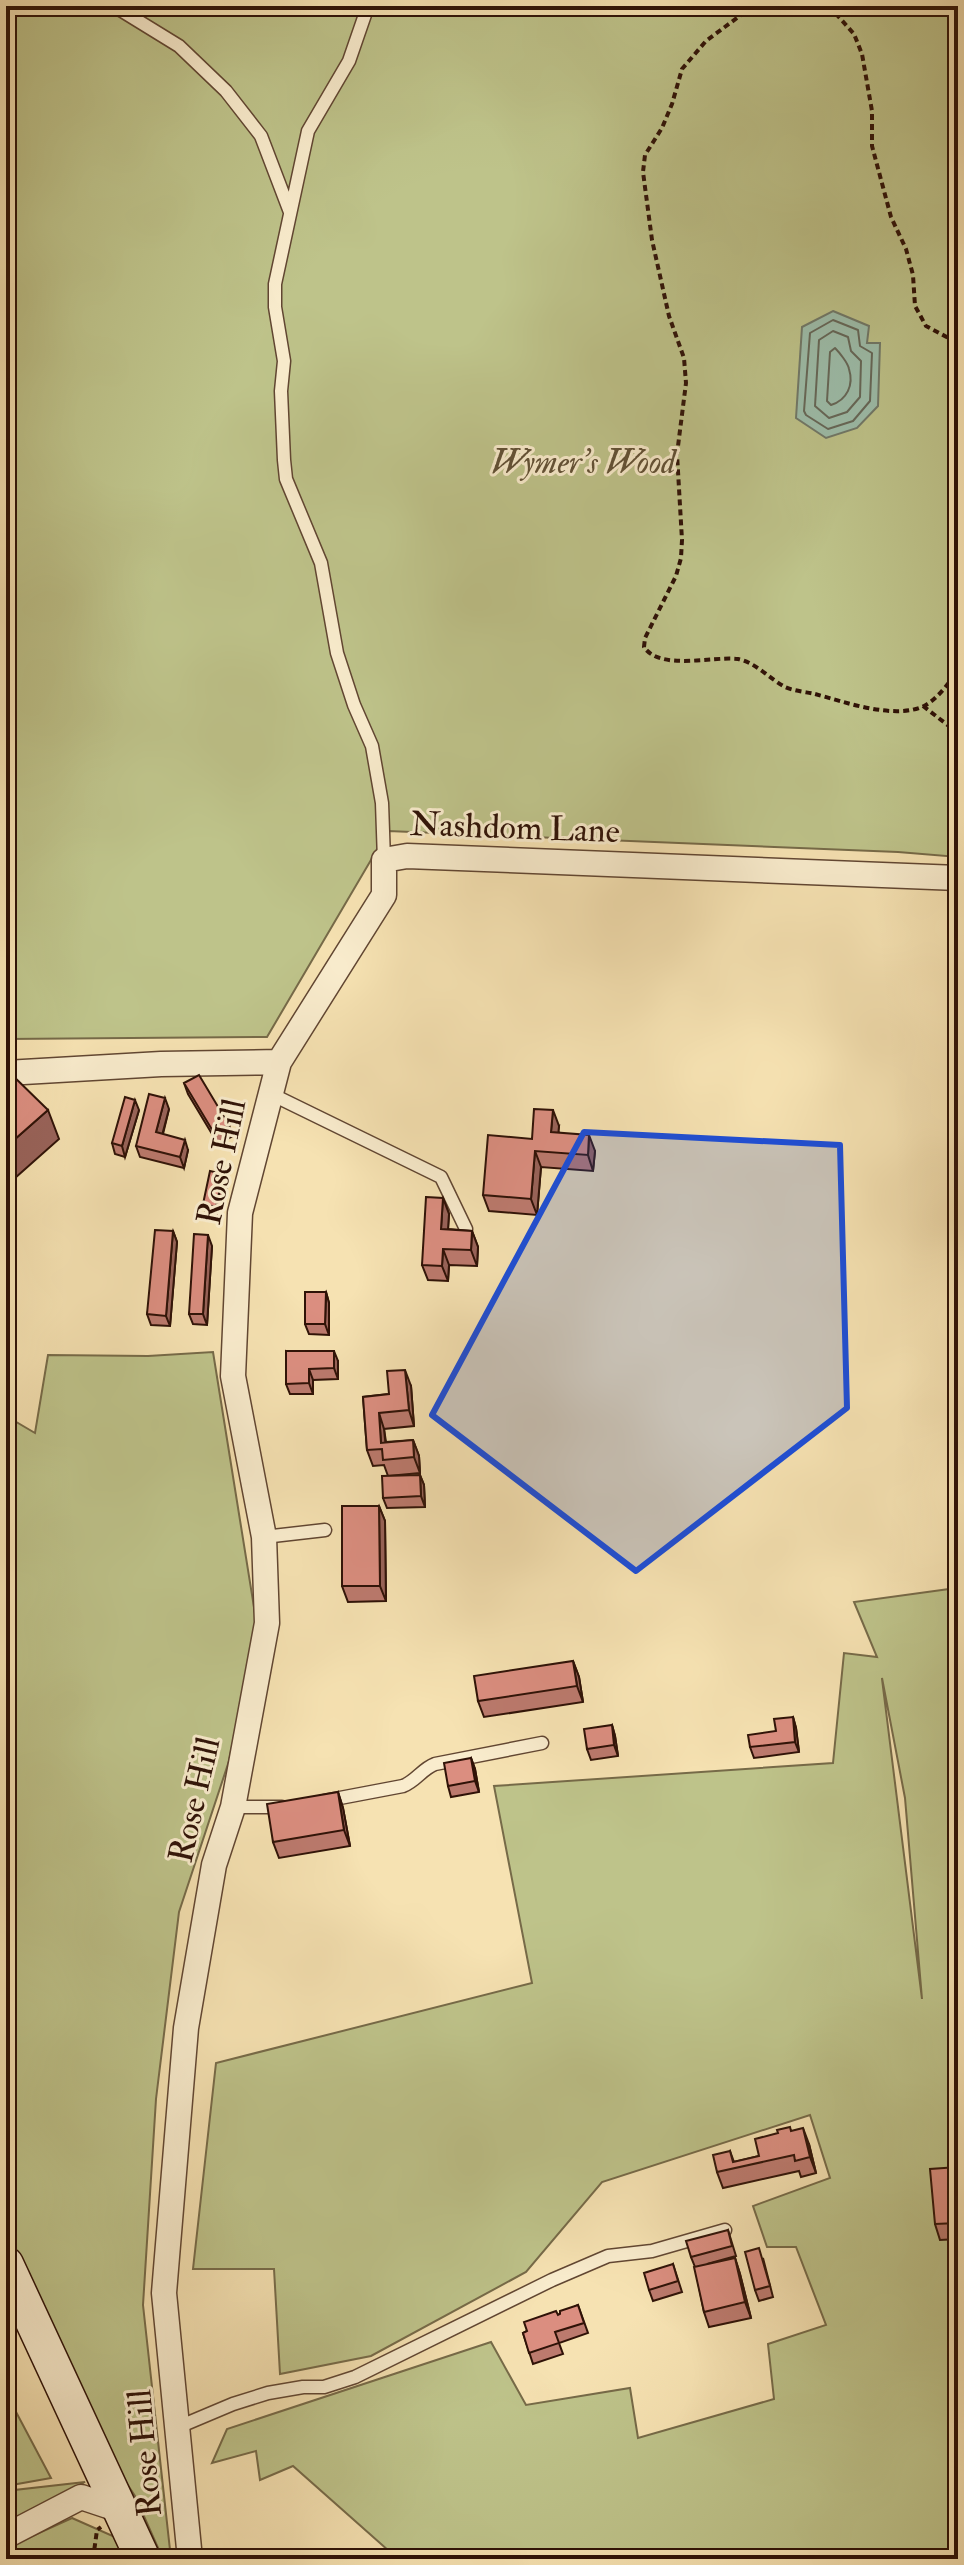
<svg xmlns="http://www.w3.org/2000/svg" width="964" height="2565" viewBox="0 0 964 2565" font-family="'IM FELL Double Pica',serif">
<rect width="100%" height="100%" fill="#f6e2b2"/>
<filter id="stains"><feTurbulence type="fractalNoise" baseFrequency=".0025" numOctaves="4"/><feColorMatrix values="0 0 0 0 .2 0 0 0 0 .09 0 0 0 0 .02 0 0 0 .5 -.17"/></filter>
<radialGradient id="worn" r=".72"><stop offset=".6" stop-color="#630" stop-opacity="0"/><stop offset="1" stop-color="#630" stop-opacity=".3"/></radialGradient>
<path fill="#bec38a" stroke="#766a48" stroke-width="2" fill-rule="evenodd" d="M6,6H958V857L898,852L388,831L267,1037L6,1039Z
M213,1352L257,1626L229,1761L179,1912L156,2099L143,2305L171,2559H163L135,2496L6,2301V1416L35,1433L48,1355L148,1356Z
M958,1586V2559H398L293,2466L260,2480L256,2451L212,2463L227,2429L491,2342L526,2405L630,2388L638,2438L774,2399L768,2344L826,2325L796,2247H767L753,2206L830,2178L810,2115L602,2182L526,2272L371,2356L280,2374L274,2269H193L216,2063L532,1983L494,1786L833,1763L844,1653L877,1657L854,1602L949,1589ZM882,1678L905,1798L922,1999L882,1679Z
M6,2393L51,2478L6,2486Z
M85,2482L6,2528V2491Z
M72,2518L115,2537L126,2559H6V2548Z"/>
<path fill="#9dbeab" stroke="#717969" stroke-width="2" d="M833,311L869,326L867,343H880L878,406L857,428L826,438L796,418L802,327Z"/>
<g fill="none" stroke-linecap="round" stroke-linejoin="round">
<path stroke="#666859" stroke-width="2" d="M833,320L858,330L860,346L872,353L870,401L853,421L828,429L806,415L804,411L810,333Z
M833,331L848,337L851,351L861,361L860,397L847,412L829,418L815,406L819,340Z
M835,348C839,352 848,363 849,369C854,385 847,400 831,405L827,401L830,352Z"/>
<g stroke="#614632" stroke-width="15">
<path id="lane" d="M114,6L179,46L226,91L261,136L290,212
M368,6L349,61L308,131L275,284V307L284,361L281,391L284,460L286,479L321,563L337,653L354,705L372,746L382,803L384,860
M271,1094L441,1177L466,1229
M264,1537L325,1530
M324,1801L403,1786C416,1781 422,1769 435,1764L542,1743
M233,1807H282
M176,2428L233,2404L268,2393L303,2387H324L355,2377L552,2280L608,2256L652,2251L725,2230"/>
</g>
<g stroke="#614632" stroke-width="27">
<path id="street" d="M6,1073L161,1064L279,1062L384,895V860L407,856L958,878
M6,2536L81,2497L120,2510
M190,2559L164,2293L186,2028L214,1865L233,1807L267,1623L264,1537L233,1376L240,1213L279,1062"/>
</g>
<g stroke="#2f1207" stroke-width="37">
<path id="secondary" d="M6,2264L143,2559"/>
</g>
<path stroke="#2f1207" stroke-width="4" stroke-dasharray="6 4" stroke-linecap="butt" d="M753,6L706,41L682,69L672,104L662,128L645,155L643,172L652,240L669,316L684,358L686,383L677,454L682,540L681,558L676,576L645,638L644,647C660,671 712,656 738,659C755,662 770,679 785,687C794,691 806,692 815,694C845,702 894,720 924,706C939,698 948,683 958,671
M829,6L854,34L862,54L872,111V146L891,217L906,249L913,275L915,306L926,326L958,343
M923,706L958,733
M93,2559L97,2530L101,2527"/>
<use href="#lane" stroke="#f9eccd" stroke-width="12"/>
<use href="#street" stroke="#f9eccd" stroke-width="24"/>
<use href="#secondary" stroke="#f9eccd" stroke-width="34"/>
</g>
<path fill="#bc7a6e" stroke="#2f1207" stroke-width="2" d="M184,1083L229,1125L233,1136L218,1144L188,1094Z
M169,1109L163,1134L188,1150L184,1168L140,1157L136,1146Z
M139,1110L125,1157L115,1154L112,1143Z
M559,1126L558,1132L595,1151L593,1171L541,1167L537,1215L489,1211L483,1195L532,1139Z
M223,1174L227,1185L220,1218L207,1215L203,1204Z
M443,1198L449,1214L448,1229L472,1231L478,1247L477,1266L449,1265L448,1281L428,1280L422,1265Z
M173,1231L177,1242L170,1326L151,1325L147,1314Z
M212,1246L207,1325L193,1324L189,1314Z
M326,1292L329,1303V1335L309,1334L305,1324Z
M286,1351L338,1361V1379L313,1380V1394H290L286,1384Z
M411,1386L414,1426L384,1429L386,1442L413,1440L419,1456L420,1473L388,1476L384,1465L373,1466L367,1450L363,1397L389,1394Z
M420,1475L424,1485L425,1507L387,1508L383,1498Z
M379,1506L385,1521L386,1601L348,1602L342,1586Z
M573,1661L579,1677L583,1702L484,1717L478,1701Z
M793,1717L796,1728L799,1752L754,1758L750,1747L776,1731Z
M612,1725L615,1736L618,1756L591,1760L587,1749Z
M471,1758L475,1769L479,1792L451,1797L448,1786Z
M338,1792L343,1808L350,1846L279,1858L273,1842Z
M791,2131L809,2144L816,2173L801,2177L799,2171L723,2188L717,2172L730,2151L734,2162L759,2156Z
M958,2167V2239L940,2240L935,2224Z
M728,2230L736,2256L707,2264L735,2258L740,2274L751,2318L709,2327L704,2312L695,2267L691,2257Z
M763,2258L773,2297L759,2301L755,2290Z
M673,2264L682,2292L653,2301L649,2290Z
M578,2305L588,2333L559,2343L563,2354L533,2364L523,2333Z"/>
<path fill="#99635a" stroke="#2f1207" stroke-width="2" d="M165,1098L169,1109L160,1143L156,1132Z
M135,1100L139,1110L125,1157L122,1146Z
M48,1110L59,1139L6,1186V1147Z
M553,1110L559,1126L557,1148L551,1132Z
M589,1135L595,1151L593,1171L588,1155Z
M185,1140L188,1150L184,1168L180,1157Z
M535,1151L541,1167L537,1215L531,1199Z
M223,1174L227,1185L220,1218L216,1207Z
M443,1198L449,1214L447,1245L441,1229Z
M173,1231L177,1242L170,1326L166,1316Z
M472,1231L478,1247L477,1266L471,1250Z
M208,1235L212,1246L207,1325L203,1314Z
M443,1249L449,1265L448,1281L442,1266Z
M326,1292L329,1303V1335L325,1324Z
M334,1351L338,1361V1379L334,1368Z
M309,1369L313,1380V1394L309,1383Z
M405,1370L411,1386L414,1426L409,1410Z
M379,1413L384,1429L387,1459L381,1443Z
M413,1440L419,1456L420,1473L414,1457Z
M420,1475L424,1485L425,1507L421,1496Z
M379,1506L385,1521L386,1601L380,1586Z
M573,1661L579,1677L583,1702L577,1686Z
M793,1717L796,1728L799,1752L795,1742Z
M612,1725L615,1736L618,1756L614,1745Z
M471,1758L475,1769L479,1792L475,1781Z
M338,1792L343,1808L350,1846L344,1830Z
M803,2128L809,2144L816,2173L810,2157Z
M735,2258L740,2274L751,2318L745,2302Z"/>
<path fill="#db8e80" stroke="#2f1207" stroke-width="2" d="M6,1069L48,1110L6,1147Z
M199,1075L229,1125L214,1133L184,1083Z
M149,1094L165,1098L156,1132L185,1140L180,1157L136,1146Z
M125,1097L135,1100L122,1146L112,1143Z
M534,1109L553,1110L551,1132L589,1135L588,1155L535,1151L531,1199L483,1195L488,1135L532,1139Z
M210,1171L223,1174L216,1207L203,1204Z
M426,1197L443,1198L441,1229L472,1231L471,1250L443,1249L442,1266L422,1265Z
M155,1230L173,1231L166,1316L147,1314Z
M194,1234L208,1235L203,1314H189Z
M305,1292H326L325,1324H305Z
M286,1351H334V1368L309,1369V1383L286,1384Z
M405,1370L409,1410L379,1413L381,1443L413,1440L414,1457L383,1460L382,1449L367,1450L363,1397L389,1394L387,1371Z
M420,1475L421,1496L383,1498L382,1476Z
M342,1506H379L380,1586H342Z
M573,1661L577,1686L478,1701L474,1676Z
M793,1717L795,1742L750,1747L748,1735L776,1731L774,1719Z
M612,1725L614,1745L587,1749L584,1729Z
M471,1758L475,1781L448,1786L444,1763Z
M338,1792L344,1830L273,1842L267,1804Z
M790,2127L791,2131L803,2128L810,2157L795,2161L794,2155L717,2172L713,2155L730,2151L733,2162L759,2156L755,2139L778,2133L777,2130Z
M958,2167V2223L935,2224L930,2169Z
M728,2230L732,2246L691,2257L686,2241Z
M759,2248L770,2286L755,2290L745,2252Z
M735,2258L745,2302L704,2312L694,2267Z
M673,2264L678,2281L649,2290L644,2273Z
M578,2305L584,2323L555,2332L559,2343L529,2353L523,2333L527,2331L524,2322L556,2311L558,2315L560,2314V2311Z"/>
<path fill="#1d4ed8" fill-opacity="0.2" stroke="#1d4ed8" stroke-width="6" stroke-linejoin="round" d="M584,1132L840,1145L847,1408L636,1571L432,1415Z"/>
<g text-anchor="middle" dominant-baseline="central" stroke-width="6" stroke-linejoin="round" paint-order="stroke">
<g font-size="34" font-style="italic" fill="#615035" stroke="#f9eccd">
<text x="583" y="462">Wymer's Wood</text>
</g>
<g font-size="34" fill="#2f1207" stroke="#f9eccd">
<text transform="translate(515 828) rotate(2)">Nashdom Lane</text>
<text transform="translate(222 1162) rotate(-78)">Rose Hill</text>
<text transform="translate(195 1800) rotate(-77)">Rose Hill</text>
<text transform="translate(145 2453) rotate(-95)">Rose Hill</text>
</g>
</g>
<rect width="964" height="2565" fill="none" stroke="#f6e2b2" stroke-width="32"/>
<rect x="8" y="8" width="948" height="2549" fill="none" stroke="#2f1207" stroke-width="4"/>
<rect x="16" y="16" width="932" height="2533" fill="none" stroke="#2f1207" stroke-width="2"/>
<rect width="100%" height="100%" filter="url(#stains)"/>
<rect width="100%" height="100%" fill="url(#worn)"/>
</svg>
